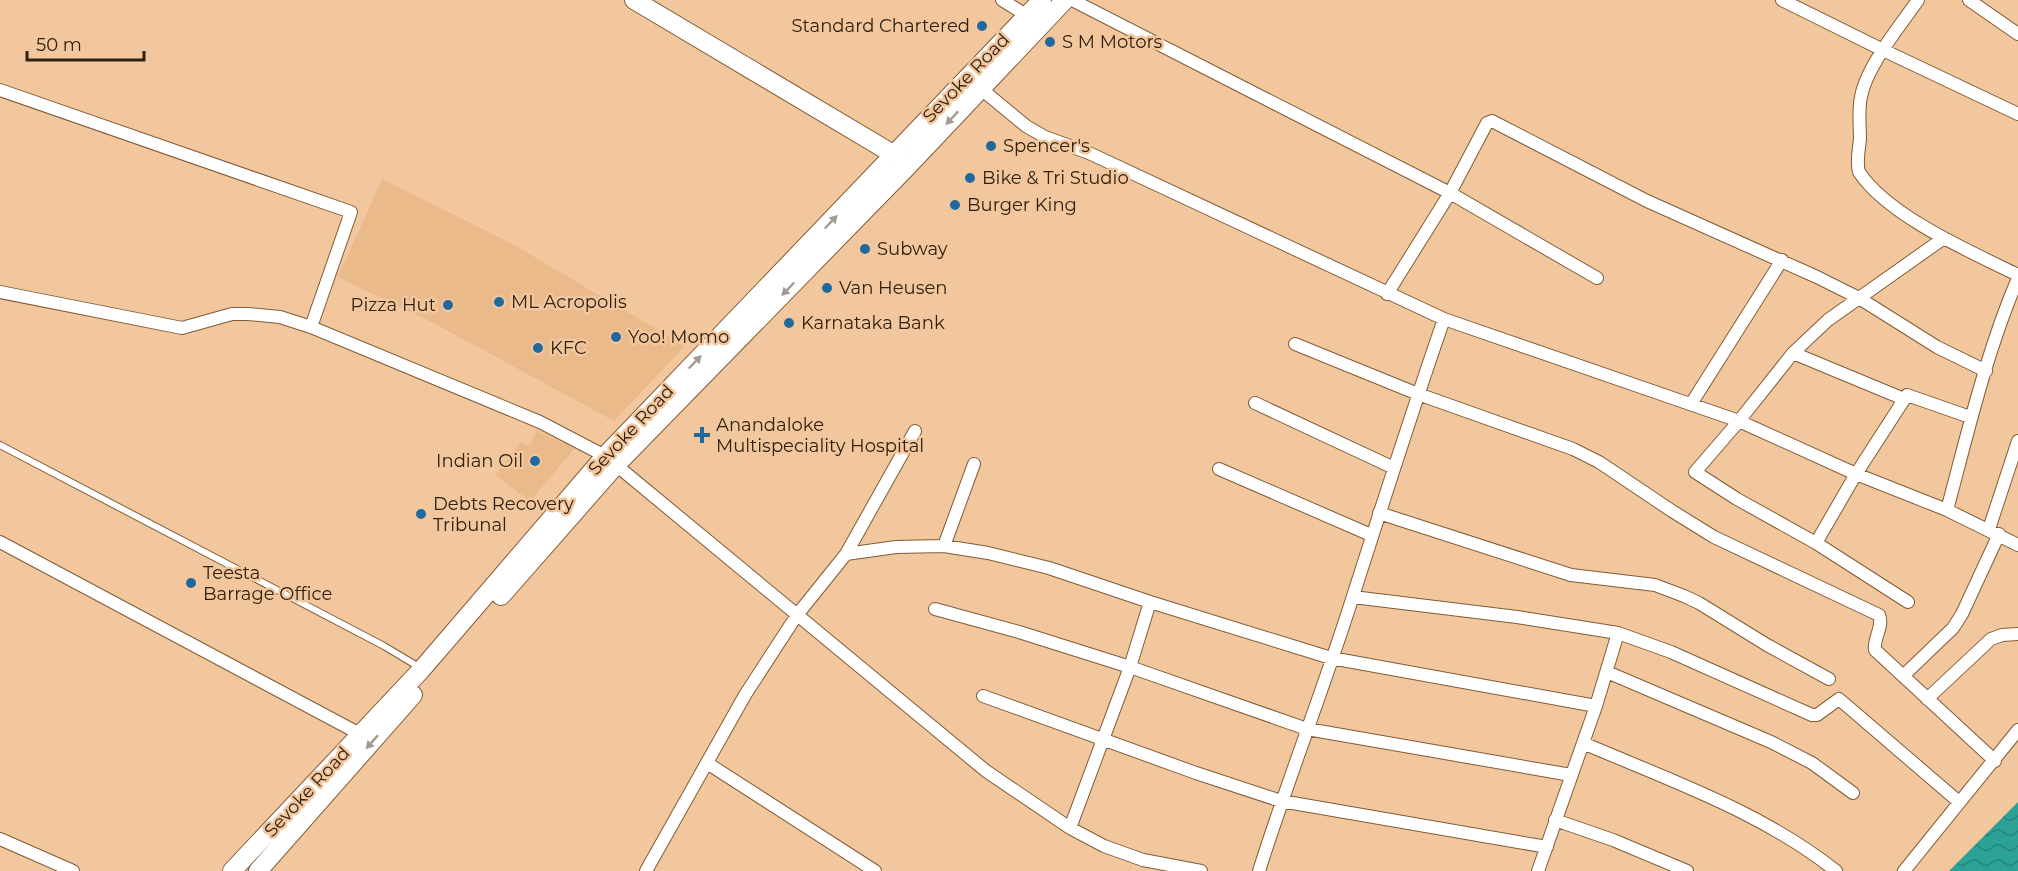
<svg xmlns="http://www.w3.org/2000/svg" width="2018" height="871" viewBox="0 0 2018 871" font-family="Montserrat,sans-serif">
<defs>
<pattern id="water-waves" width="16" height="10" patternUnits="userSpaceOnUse" patternTransform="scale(1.5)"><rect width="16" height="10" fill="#2ca296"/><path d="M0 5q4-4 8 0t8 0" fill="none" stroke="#268479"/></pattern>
</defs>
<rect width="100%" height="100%" fill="#f2c79e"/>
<path fill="#eaba8b" d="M382,179L509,242L685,346L614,421L439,326L338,277Z
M537,431L575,448L530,501L495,475L521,442L530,446Z"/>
<path fill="url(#water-waves)" d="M2018,802V871H1949Z"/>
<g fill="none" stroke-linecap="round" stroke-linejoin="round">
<g stroke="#815b35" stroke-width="8">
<path id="lane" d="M0,445L384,646L419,667"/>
</g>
<g stroke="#815b35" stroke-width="14">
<path id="street" d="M1002,0L1026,15
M1072,0L1450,193L1597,278
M1782,0L1883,50L2018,114
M1918,0C1900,26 1866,67 1861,97C1858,110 1860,126 1860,139C1859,150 1856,161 1859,172C1888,216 1971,252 2018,275
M1969,0L2018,34
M980,88L1026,126L1045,137L1089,153L1444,319L1739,421L1856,474L1947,510L2018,545
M0,90L351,212L311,327
M0,292L182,328L232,314H248L280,317L311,327L540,422L605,456
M1387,294L1450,193L1487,123L1492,121L1647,201L1817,277L1859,298L1937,347L1986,371
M1295,344L1418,394L1573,449L1599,462L1672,511L1714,537L1879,615C1884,626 1873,639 1875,650L1995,761
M1793,353L1904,399
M1255,403L1394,468
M1691,404L1782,260
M616,465L986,771L1070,828L1104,846L1143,860L1201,871
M1219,469L1371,535
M1947,510C1968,432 1986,353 2018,278
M1379,513L1571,575L1655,585L1684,596L1699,603L1767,645L1829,679
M1989,529L2018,441
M0,542L360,734
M1816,543L1856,474L1907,395L1970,417
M944,546L974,464
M846,554L896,547L944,546L988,553L1049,568L1150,602L1331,658L1596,706
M1353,597L1517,617L1618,633L1671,652L1812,715H1817L1839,699L1959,802
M1908,602L1816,543L1737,499L1695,472L1739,421L1793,353L1828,320L1944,238
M935,609L1019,632L1130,667L1307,729L1571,775
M1607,672L1771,742L1812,763L1853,793
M1903,676L1953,628L1962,614L1999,534
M983,696L1196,773L1281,801L1547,847
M1927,699L1991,639L2002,635L2018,634
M1583,743C1669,780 1762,812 1836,871
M707,763L875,871
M1555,820L1613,840L1687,871
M1070,828L1130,667L1150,602
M0,839L73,871
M646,871L745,695L797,615L846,554L915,431
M1259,871C1288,779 1324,688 1353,596C1383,503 1412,411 1444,319
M1538,871L1596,706L1618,633
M1904,871L2018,730"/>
</g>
<g stroke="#815b35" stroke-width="20">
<path id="secondary" d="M634,0L893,154L903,161
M501,596L616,465L908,166L1065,0
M232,871L422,669L605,456L1042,0
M258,871L413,695"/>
</g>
<use href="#lane" stroke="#fff" stroke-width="6"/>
<use href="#street" stroke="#fff" stroke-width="12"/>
<use href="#secondary" stroke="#fff" stroke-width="18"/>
</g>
<defs><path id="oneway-solid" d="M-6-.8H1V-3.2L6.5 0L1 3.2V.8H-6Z" transform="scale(1.5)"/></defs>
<g fill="#a29b94">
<use href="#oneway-solid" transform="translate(952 118) rotate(133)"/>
<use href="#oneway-solid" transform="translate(831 222) rotate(-46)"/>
<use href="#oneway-solid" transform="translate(788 289) rotate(134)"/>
<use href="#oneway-solid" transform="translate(695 362) rotate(-46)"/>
<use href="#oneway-solid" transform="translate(372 742) rotate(131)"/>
</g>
<g fill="#21689c" stroke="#f2c79e" stroke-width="2">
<circle cx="982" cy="26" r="6"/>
<circle cx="1050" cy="42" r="6"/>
<circle cx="991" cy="146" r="6"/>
<circle cx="970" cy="178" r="6"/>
<circle cx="955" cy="205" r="6"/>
<circle cx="865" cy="249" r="6"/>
<circle cx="827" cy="288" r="6"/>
<circle cx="499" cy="302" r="6"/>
<circle cx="448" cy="305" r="6"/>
<circle cx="789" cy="323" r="6"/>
<circle cx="616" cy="337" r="6"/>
<circle cx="538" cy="348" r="6"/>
<path d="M699 426h6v6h6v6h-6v6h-6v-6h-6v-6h6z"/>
<circle cx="535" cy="461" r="6"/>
<circle cx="421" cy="514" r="6"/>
<circle cx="191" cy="583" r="6"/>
</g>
<g text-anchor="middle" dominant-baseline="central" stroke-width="5" stroke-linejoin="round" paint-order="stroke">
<g font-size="18" fill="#312111" stroke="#f2c79e" text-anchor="start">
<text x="970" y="26" text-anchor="end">Standard Chartered</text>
<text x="1062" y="42">S M Motors</text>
<text x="1003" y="146">Spencer's</text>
<text x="982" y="178">Bike &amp; Tri Studio</text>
<text x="967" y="205">Burger King</text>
<text x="877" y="249">Subway</text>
<text x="839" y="288">Van Heusen</text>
<text x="511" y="302">ML Acropolis</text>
<text x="436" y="305" text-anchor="end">Pizza Hut</text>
<text x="801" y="323">Karnataka Bank</text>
<text x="628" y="337">Yoo! Momo</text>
<text x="550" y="348">KFC</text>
<text x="716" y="425">Anandaloke<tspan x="716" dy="21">Multispeciality Hospital</tspan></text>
<text x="523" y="461" text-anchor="end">Indian Oil</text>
<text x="433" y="504">Debts Recovery<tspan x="433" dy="21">Tribunal</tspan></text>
<text x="203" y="573">Teesta<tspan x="203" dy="21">Barrage Office</tspan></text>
</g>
<g font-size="18" fill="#312111" stroke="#f2c79e">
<text transform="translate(966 78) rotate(-46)">Sevoke Road</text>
<text transform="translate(631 430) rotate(-47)">Sevoke Road</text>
<text transform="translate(307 792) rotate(-47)">Sevoke Road</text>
</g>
</g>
<path d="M27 51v9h117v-9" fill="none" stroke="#312111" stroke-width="3"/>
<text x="36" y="51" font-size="18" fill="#312111" stroke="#f2c79e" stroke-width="4.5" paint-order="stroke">50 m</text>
</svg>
